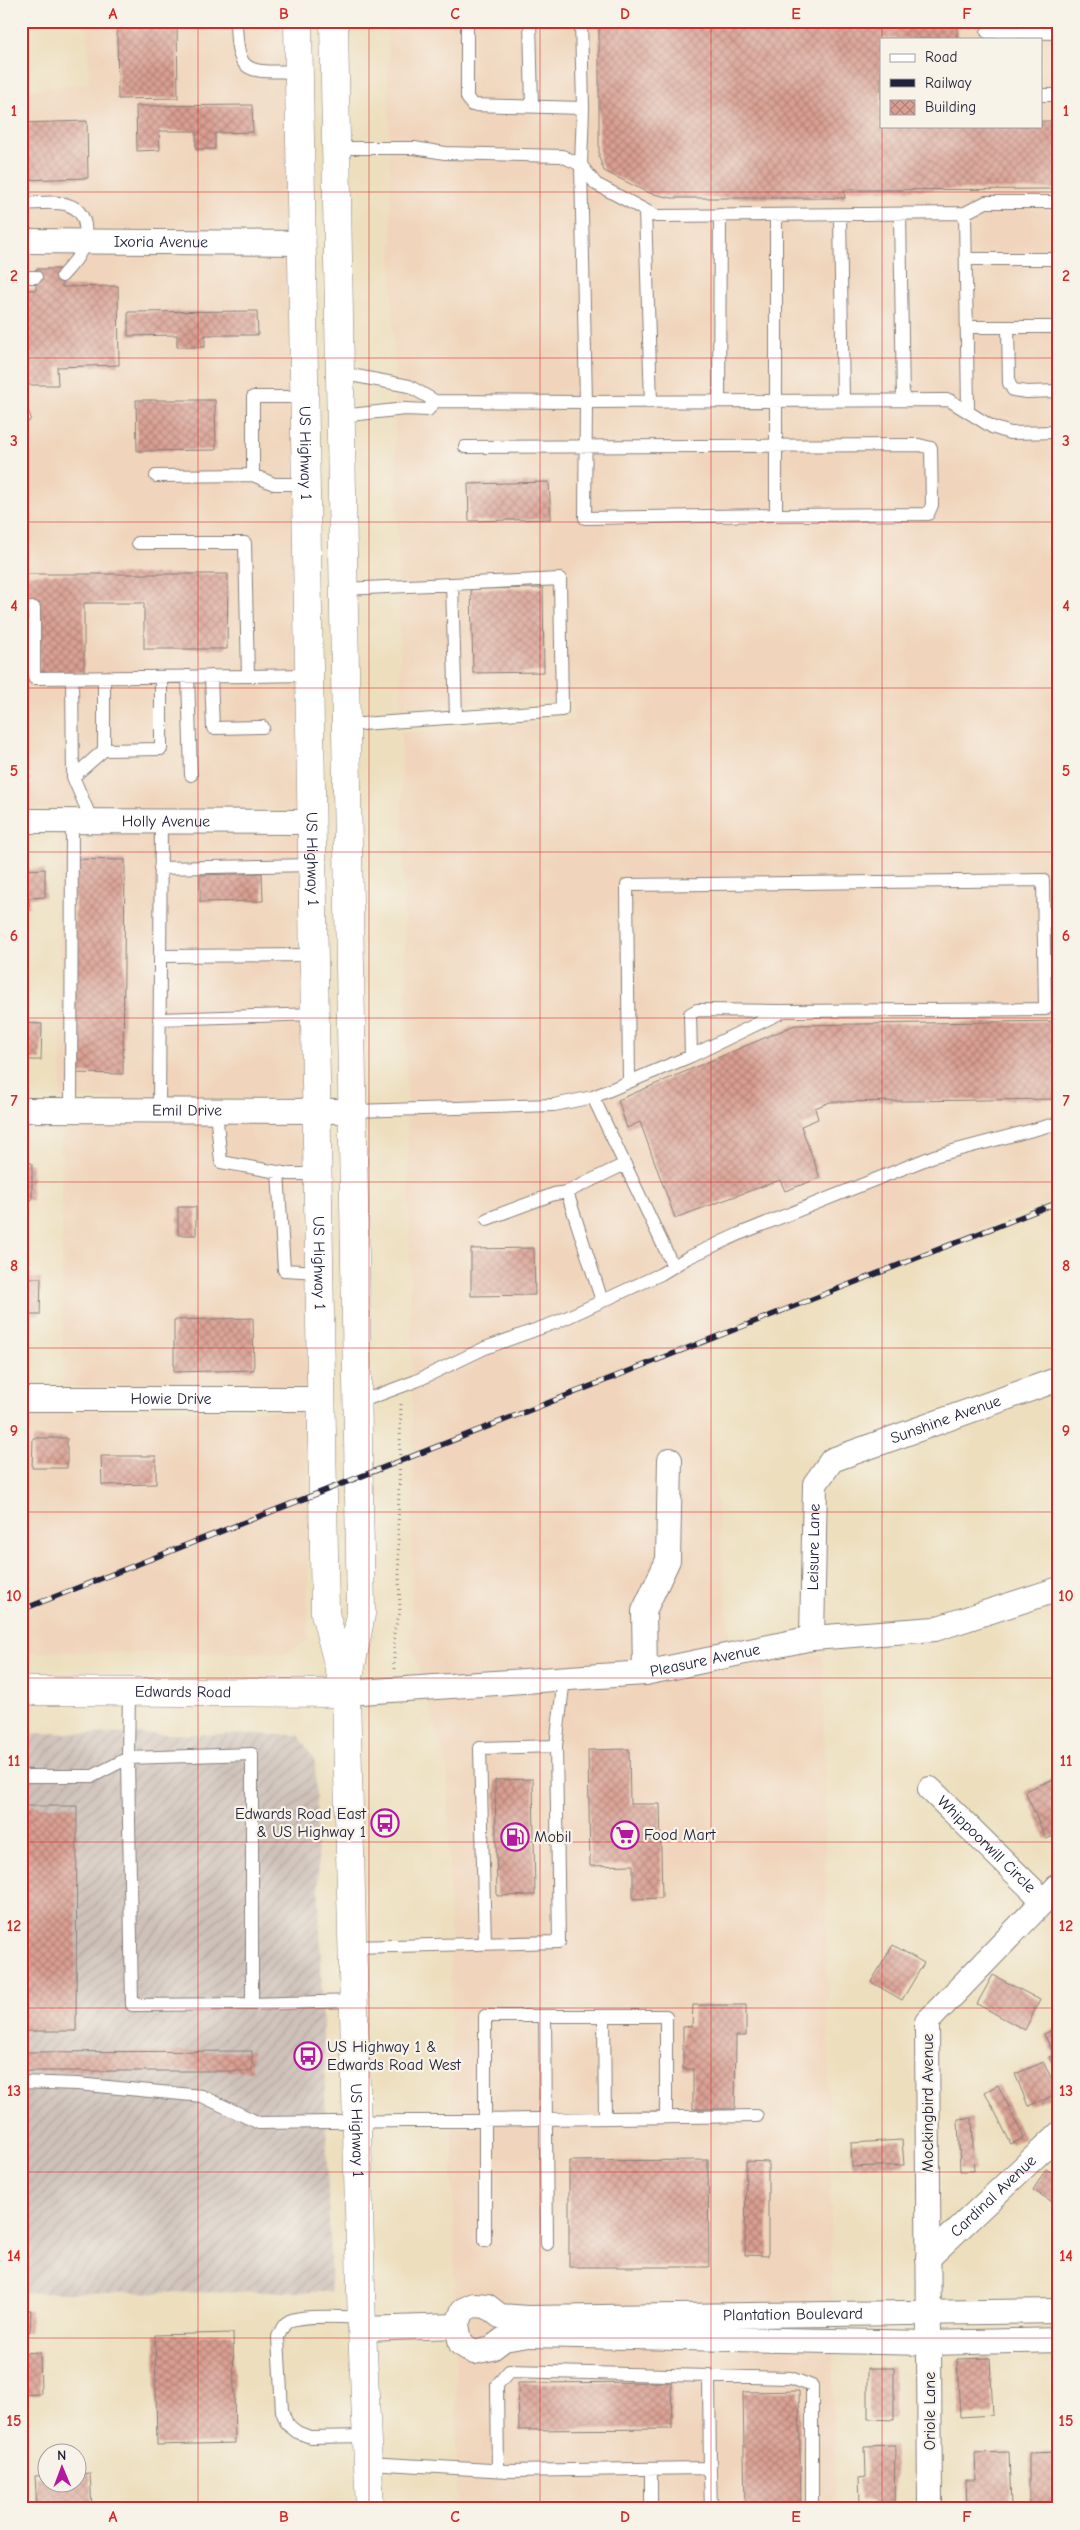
<svg xmlns="http://www.w3.org/2000/svg" width="1080" height="2530" viewBox="0 0 1080 2530" font-family="'Comic Neue',sans-serif">
<defs>
<pattern id="industrial-furrows" width="10" height="10" patternUnits="userSpaceOnUse" patternTransform="scale(1.25)"><rect width="10" height="10" fill="#cec1b9"/><path d="M-1 1l2-2M0 10L10 0M9 11l2-2" fill="none" stroke="#b1a6a0"/></pattern>
<pattern id="building-cross-hatch" width="8" height="8" patternUnits="userSpaceOnUse" patternTransform="scale(1.25)"><rect width="8" height="8" fill="#da9f92"/><path d="M0 0l8 8M0 8l8-8" fill="none" stroke="#b08178"/></pattern>
</defs>
<rect width="100%" height="100%" fill="#f7f3e8"/>
<filter id="ink" filterUnits="userSpaceOnUse"><feTurbulence type="fractalNoise" baseFrequency=".02" numOctaves="2"/><feDisplacementMap in="SourceGraphic" scale="10" xChannelSelector="R" yChannelSelector="G"/><feConvolveMatrix kernelMatrix="1 2 1 2 8 2 1 2 1" color-interpolation-filters="sRGB"/></filter>
<filter id="wash" filterUnits="userSpaceOnUse"><feTurbulence type="fractalNoise" baseFrequency=".0096" numOctaves="4" result="noise"/><feDisplacementMap in="SourceGraphic" scale="20" xChannelSelector="R" yChannelSelector="G"/><feGaussianBlur stdDeviation="1.12" result="paint"/><feColorMatrix in="noise" values="0 0 0 0 0 0 0 0 0 0 0 0 0 0 0 0 0 1.4 0 .05"/><feComposite in="paint" operator="in"/></filter>
<g filter="url(#wash)">
<rect width="100%" height="100%" fill="#eddfbe"/>
<path fill="#f0d5bc" fill-rule="evenodd" d="M88,21H288L291,231L21,229V90L89,83Z
M387,21H1059V1198L706,1335V1394L732,1660L823,1655L835,2509H457L448,1769L411,1643L413,1452L401,733L573,720L572,697L401,709ZM881,39H1041V126H881Z
M21,253L291,255L301,810L21,809Z
M59,833L301,834L306,1099L61,1098Z
M61,1122L307,1123L308,1387H63Z
M21,1410L308,1411V1641L287,1653L21,1652Z"/>
<path fill="url(#industrial-furrows)" d="M21,1733L299,1735L315,1762L331,2292L21,2293Z"/>
<g id="blocks">
<path fill="url(#building-cross-hatch)" d="M675,21H957V39H881V126H1041V121H1059V189L844,190L845,198H672L649,193L604,171L599,157V25Z
M177,22L178,98L118,99L117,24Z
M252,105L253,132L215,133V149H196V131H159L160,150L137,151L136,106Z
M87,121L88,178L21,180V123Z
M36,269H62V287L118,286L119,365L57,367L58,385H21V290H36Z
M257,311L258,335H205V347H177V335L128,336V312Z
M136,400H215L216,450L137,451Z
M549,482L551,519L469,521L468,484Z
M21,574H228L227,649H144V603H84V672L39,673V603H21Z
M543,588L544,672L473,673L471,589Z
M75,859L125,860L123,1074L73,1073Z
M45,869V897L29,898V907H21V870Z
M262,873L263,901L200,902V875Z
M1059,1021V1099L830,1102L815,1108L818,1119L801,1126L820,1178L785,1191L780,1180L675,1218L640,1122L627,1128L618,1100L795,1025Z
M21,1023L42,1024L41,1060H21Z
M21,1163H32V1200H21Z
M178,1207H196V1235H178Z
M534,1248L535,1295L471,1296V1249Z
M21,1278H41L40,1315H21Z
M253,1318L254,1370L174,1372V1320Z
M33,1438H67V1468H32Z
M101,1456H156V1484L102,1485Z
M629,1749L630,1804H660L662,1898L633,1899V1865L590,1866L588,1750Z
M533,1779L535,1895L497,1896L495,1780Z
M1054,1779L1059,1788V1834L1046,1839L1025,1791Z
M21,1806H77L76,2031H21Z
M893,1945L924,1963L902,2000L871,1982Z
M993,1975L1040,2000L1025,2030L977,2004Z
M693,2005H746V2036H736L735,2109H693V2069H683V2027L692,2026Z
M1059,2027V2077L1049,2057L1054,2055L1044,2034Z
M252,2051V2071H21V2052Z
M1044,2062L1058,2094L1028,2106L1015,2074Z
M998,2085L1024,2138L1011,2144L985,2092Z
M972,2118L974,2171H960L958,2119Z
M902,2140L904,2165L852,2167L851,2143Z
M708,2160L709,2267H569V2161Z
M746,2161L768,2162V2256L745,2255Z
M1046,2169L1059,2177V2206L1033,2190Z
M21,2310H31L30,2332H21Z
M233,2333L235,2443L157,2445L155,2335Z
M40,2352L41,2394L21,2395V2353Z
M990,2358L993,2415L960,2417L957,2359Z
M868,2368H894V2420L868,2419Z
M671,2382L672,2429L519,2430L518,2383Z
M799,2391L801,2509H745L743,2392Z
M895,2445L894,2509H872L871,2502H860L859,2478L866,2477L865,2446Z
M1009,2452L1011,2508L967,2509L966,2480H976L975,2453Z
M1059,2452V2509H1029V2453Z
M90,2473L92,2509H37L35,2476L48,2475V2482H78V2474Z"/>
</g>
</g>
<g filter="url(#ink)">
<use href="#blocks" fill-opacity="0" stroke="#88807c" stroke-width="1"/>
<g fill="none" stroke-linecap="round" stroke-linejoin="round">
<g stroke="#88807c" stroke-width="14">
<path id="service" d="M236,21C237,79 249,70 299,72
M467,21V97L472,105L583,108
M530,21L532,106
M987,32L1059,33
M1041,95H1059
M336,148H414L445,153L562,156L581,165L583,108L581,21
M581,165L586,402L585,518L776,515V215
M581,165L596,184L656,216L965,213L986,202H1059
M21,204C35,204 55,200 68,205C91,212 88,241 77,258C73,264 67,270 62,276
M645,210L651,402
M965,213L968,410
M900,214L903,400
M840,215L843,400
M966,259H1059
M21,277H36
M966,327H1059
M1008,327L1009,383L1013,390L1027,392L1059,391
M340,373L409,386L435,401L586,402L949,400L992,427L1010,433L1059,432
M304,397H253V475L274,484H305
M719,401L720,215
M341,416L405,409L428,410L435,401
M21,417H24
M465,447L919,445L931,448L932,505L928,514L776,515
M156,476L253,475
M138,543H245L248,676L309,675
M452,584L456,717
M344,589L560,579L562,710L347,725
M21,609L34,608V678L248,676
M188,676L191,775
M211,676L213,728L263,727
M72,678L73,777L92,821
M104,678V750L161,749V677
M73,777L104,750
M160,868L313,865
M160,956L314,955
M159,1019L315,1014
M691,1056L690,1014L697,1010L781,1011
M593,1097L673,1266
M71,1110L72,821
M159,1111L161,821
M216,1111L221,1162L289,1174H318
M353,1111L554,1105L593,1097L691,1056L784,1011L1045,1009L1043,880L627,885L629,1082
M278,1172L284,1270L319,1272
M567,1192L625,1164
M487,1219L554,1194L567,1192L602,1301
M357,1403L416,1381L485,1348L557,1322L661,1274L687,1258L739,1234L934,1156L1059,1123
M252,1754V2004L132,2005L128,1758Z
M21,1776H93L128,1758L129,1692
M485,1944L480,1748L556,1746
M352,1947L559,1942L556,1746L564,1678
M252,2004L354,2001
M545,2016L547,2244
M604,2016L605,2118
M21,2082L77,2084L202,2096L259,2123L757,2116
M485,2241V2016H666V2117
M362,2317C343,2318 306,2314 289,2321C283,2324 281,2331 278,2337L282,2411L287,2424L297,2432L310,2437L367,2436
M709,2375L710,2474
M368,2463L508,2471L704,2468L710,2474L711,2509
M498,2470L497,2385L509,2371L791,2378L812,2386V2509
M651,2509V2469"/>
</g>
<g stroke="#88807c" stroke-width="26">
<g id="minor">
<path id="s1" d="M21,241L302,243"/>
<path id="s2" d="M21,821L312,822"/>
<path id="s3" d="M21,1110L353,1111"/>
<path id="s4" d="M21,1399H321"/>
<path id="s5" d="M812,1638L815,1484L832,1460L1059,1379"/>
<path d="M645,1673L644,1611L668,1560L670,1460"/>
<path id="s6" d="M346,1693L645,1673L812,1638L935,1629L1059,1589"/>
<path id="s7" d="M930,1789L1043,1900"/>
<path id="s8" d="M928,2258L1059,2134"/>
<path d="M474,2305L487,2306L500,2316L527,2318L528,2335L504,2339L492,2348L474,2352L461,2344L457,2326L463,2310Z"/>
<path id="s9" d="M527,2318L1059,2311"/>
<path d="M362,2329L457,2326"/>
<path d="M528,2335L929,2343L1059,2340"/>
<path d="M930,2509L927,2022L1059,1885"/>
</g>
</g>
<g stroke="#88807c" stroke-width="29">
<g id="secondary">
<path id="s10" d="M21,1691L346,1693"/>
</g>
</g>
<g stroke="#88807c" stroke-width="29">
<g id="primary">
<path id="s11" d="M298,21L325,1613L344,1687"/>
<path id="s12" d="M334,21L361,1614L346,1693L362,2329L370,2509"/>
</g>
</g>
<path stroke="#88807c" stroke-width="3" stroke-dasharray="1 4" stroke-linecap="butt" d="M394,1669V1631L400,1613L398,1532L401,1404"/>
<use href="#service" stroke="#fff" stroke-width="12"/>
<use href="#minor" stroke="#fff" stroke-width="24"/>
<use href="#secondary" stroke="#fff" stroke-width="28"/>
<use href="#primary" stroke="#fff" stroke-width="28"/>
<g stroke="#22223b" stroke-width="5.5">
<path id="rail" d="M21,1610L1059,1202"/>
</g>
<use href="#rail" stroke="#f7f3e8" stroke-width="4" stroke-dasharray="11" stroke-linecap="butt"/>
</g>
</g>
<path fill="none" stroke="#d62828" stroke-width="1" stroke-opacity="0.55" d="M198,21V2509M369,21V2509M540,21V2509M711,21V2509M882,21V39M882,126V2509M21,192H1059M21,358H1059M21,522H1059M21,688H1059M21,852H1059M21,1018H1059M21,1182H1059M21,1348H1059M21,1512H1059M21,1678H1059M21,1842H1059M21,2008H1059M21,2172H1059M21,2338H1059"/>
<defs>
<g id="bus-ring" transform="scale(1.4375)"><circle r="9.5" fill="#f7f3e8" stroke="#b5179e" stroke-width="1.5"/><path d="M-5-6H5V4H4V6H2V4H-2V6H-4V4H-5ZM-3.5-4V0h7V-4ZM-3.5 1.2v1.5H-2V1.2ZM2 1.2v1.5H3.5V1.2Z" fill="#b5179e"/></g>
<g id="supermarket-ring" transform="scale(1.4375)"><circle r="9.5" fill="#f7f3e8" stroke="#b5179e" stroke-width="1.5"/><path d="M-6-5.5h2.5l.6 2H6L4.5 2H-2.5L-4.4-4H-6ZM-1.5 3.2a1.3 1.3 0 1 0 .1 0ZM3 3.2a1.3 1.3 0 1 0 .1 0Z" fill="#b5179e"/></g>
<g id="fuel-ring" transform="scale(1.4375)"><circle r="9.5" fill="#f7f3e8" stroke="#b5179e" stroke-width="1.5"/><path d="M-5.5-6h7V0h2V4h1.3V-2.5L3-4.5l.8-.8L6-3V5H2.5V1h-1V6h-7ZM-4.2-4.7v3.2H.2V-4.7Z" fill="#b5179e"/></g>
</defs>
<g fill-rule="evenodd">
<use href="#bus-ring" x="385" y="1823"/>
<use href="#supermarket-ring" x="625" y="1835"/>
<use href="#fuel-ring" x="515" y="1837"/>
<use href="#bus-ring" x="308" y="2056"/>
</g>
<g text-anchor="middle" dominant-baseline="central" stroke-width="4.5" stroke-linejoin="round" paint-order="stroke">
<g font-size="16" fill="#22223b" stroke="#f7f3e8">
<text stroke="none"><textPath href="#s1" startOffset="140">Ixoria Avenue</textPath></text>
<text stroke="none"><textPath href="#s11" startOffset="432">US Highway 1</textPath></text>
<text stroke="none"><textPath href="#s2" startOffset="145">Holly Avenue</textPath></text>
<text stroke="none"><textPath href="#s11" startOffset="838">US Highway 1</textPath></text>
<text stroke="none"><textPath href="#s3" startOffset="166">Emil Drive</textPath></text>
<text stroke="none"><textPath href="#s11" startOffset="1242">US Highway 1</textPath></text>
<text stroke="none"><textPath href="#s4" startOffset="150">Howie Drive</textPath></text>
<text stroke="none"><textPath href="#s5" startOffset="304">Sunshine Avenue</textPath></text>
<text stroke="none"><textPath href="#s5" startOffset="91">Leisure Lane</textPath></text>
<text stroke="none"><textPath href="#s6" startOffset="361">Pleasure Avenue</textPath></text>
<text stroke="none"><textPath href="#s10" startOffset="162">Edwards Road</textPath></text>
<text stroke="none"><textPath href="#s7" startOffset="79">Whippoorwill Circle</textPath></text>
<text transform="translate(928 2103) rotate(-90)">Mockingbird Avenue</text>
<text stroke="none"><textPath href="#s12" startOffset="2111">US Highway 1</textPath></text>
<text stroke="none"><textPath href="#s8" startOffset="90">Cardinal Avenue</textPath></text>
<text stroke="none"><textPath href="#s9" startOffset="266">Plantation Boulevard</textPath></text>
<text transform="translate(930 2411) rotate(-90)">Oriole Lane</text>
</g>
<g font-size="16" fill="#22223b" stroke="#f7f3e8" text-anchor="start">
<text x="366" y="1814" text-anchor="end">Edwards Road East<tspan x="366" dy="18">&amp; US Highway 1</tspan></text>
<text x="644" y="1835">Food Mart</text>
<text x="534" y="1837">Mobil</text>
<text x="327" y="2047">US Highway 1 &amp;<tspan x="327" dy="18">Edwards Road West</tspan></text>
</g>
</g>
<rect width="1080" height="2530" fill="none" stroke="#f7f3e8" stroke-width="55"/>
<rect x="880" y="38" width="162" height="90" fill="#f7f3e8" stroke="#a29fa3"/>
<rect x="890" y="54" width="25" height="8" fill="#ffffff" stroke="#a29fa3"/>
<text x="925" y="62" font-size="15" fill="#22223b">Road</text>
<rect x="890" y="79" width="25" height="8" fill="#22223b" stroke="#a29fa3"/>
<text x="925" y="88" font-size="15" fill="#22223b">Railway</text>
<rect x="890" y="100" width="25" height="15" fill="url(#building-cross-hatch)" stroke="#a29fa3"/>
<text x="925" y="112" font-size="15" fill="#22223b">Building</text>
<g transform="translate(62 2468) rotate(359)"><circle r="24" fill="#f7f3e8" stroke="#a29fa3"/>
<path d="M0-4L9 19L0 12L-9 19Z" fill="#b5179e"/>
<text y="-8" font-size="14" font-weight="bold" text-anchor="middle" fill="#22223b">N</text>
</g>
<rect x="28" y="28" width="1024" height="2474" fill="none" stroke="#d62828" stroke-width="2"/>
<g font-size="16" text-anchor="middle" font-weight="bold" fill="#d62828">
<text x="113" y="19">A</text>
<text x="284" y="19">B</text>
<text x="455" y="19">C</text>
<text x="625" y="19">D</text>
<text x="796" y="19">E</text>
<text x="967" y="19">F</text>
<text x="14" y="116">1</text>
<text x="1066" y="116">1</text>
<text x="14" y="281">2</text>
<text x="1066" y="281">2</text>
<text x="14" y="446">3</text>
<text x="1066" y="446">3</text>
<text x="14" y="611">4</text>
<text x="1066" y="611">4</text>
<text x="14" y="776">5</text>
<text x="1066" y="776">5</text>
<text x="14" y="941">6</text>
<text x="1066" y="941">6</text>
<text x="14" y="1106">7</text>
<text x="1066" y="1106">7</text>
<text x="14" y="1271">8</text>
<text x="1066" y="1271">8</text>
<text x="14" y="1436">9</text>
<text x="1066" y="1436">9</text>
<text x="14" y="1601">10</text>
<text x="1066" y="1601">10</text>
<text x="14" y="1766">11</text>
<text x="1066" y="1766">11</text>
<text x="14" y="1931">12</text>
<text x="1066" y="1931">12</text>
<text x="14" y="2096">13</text>
<text x="1066" y="2096">13</text>
<text x="14" y="2261">14</text>
<text x="1066" y="2261">14</text>
<text x="14" y="2426">15</text>
<text x="1066" y="2426">15</text>
<text x="113" y="2522">A</text>
<text x="284" y="2522">B</text>
<text x="455" y="2522">C</text>
<text x="625" y="2522">D</text>
<text x="796" y="2522">E</text>
<text x="967" y="2522">F</text>
</g>
</svg>
